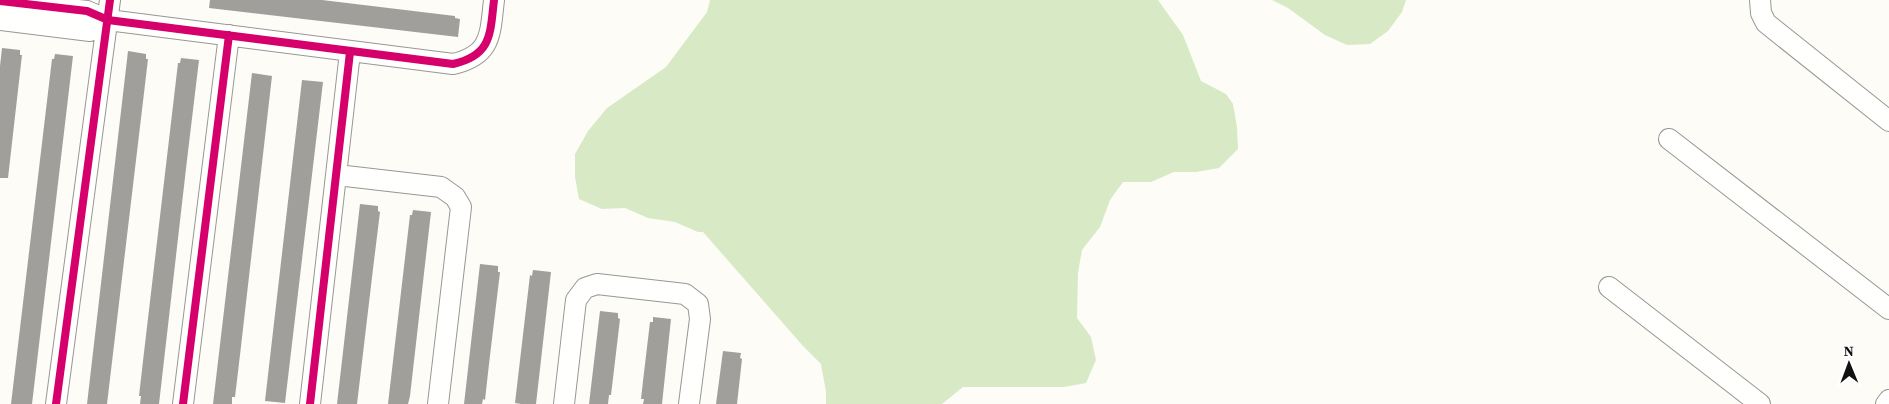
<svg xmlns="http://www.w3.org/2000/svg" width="1889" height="404" viewBox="0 0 1889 404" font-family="'Source Serif 4',serif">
<rect width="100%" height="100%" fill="#fdfcf7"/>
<path fill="#d8eac5" d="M710,0H1158L1183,35L1201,81L1226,94L1233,104L1237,127L1238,149L1219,168L1196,172H1174L1151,182H1123L1110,200L1100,227L1082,250L1078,273L1077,318L1091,337L1096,360L1086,383L1064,387H963L942,404H826V392L821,364L803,346L703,232H698L675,222L648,218L625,208L602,209L579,199L575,177V154L588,131L607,108L666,67L707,12Z
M1272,0H1406L1402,12L1388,31L1370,44L1347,45L1325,35L1288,8Z"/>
<path fill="#a19f9c" d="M210,0H322L455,16V18L460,19L458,37L209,8Z
M2,48L20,50V55H22L8,178H0V66Z
M128,51L146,54V59H148L144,93L107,404H87Z
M55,54L73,56L32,404H11L52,59H54Z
M181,58L199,60L187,160L159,404H140L141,396H139L143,361L178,63H180Z
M252,73L272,76L240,355L235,397H232V404H213Z
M302,80L323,82L285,403L265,401Z
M360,204L378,206V211L380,212L373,269L357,404H337Z
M413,210L431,212L410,396L408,404H388L410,215H412Z
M480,264L498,266V272H500L489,364L485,400L483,399L482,404H464Z
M533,270L551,272L536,404H521L515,403L530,275L532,276Z
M600,311L618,313V318L620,319L616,353L611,395H609L608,404H589Z
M653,317L671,319L662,404H643L644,399H641L643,381L650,322H653Z
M723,351L741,353L740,358L742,359L737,404H716Z"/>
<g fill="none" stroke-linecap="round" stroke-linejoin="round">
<g stroke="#979795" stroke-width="22">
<path id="minor" d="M1760,0L1761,13L1766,23L1889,121
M0,1L87,11L108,20L453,64C492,55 490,34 494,0
M0,20L90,31L108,20
M1669,139L1889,309
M337,175L441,187L455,197L461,207L438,404
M1609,287L1760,404
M56,404L110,0
M183,404L229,35
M310,404L350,52
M564,404L576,300L585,288L597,284L685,294L698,304L700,319L689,404
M1886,404L1889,400"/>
</g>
<use href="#minor" stroke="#fffffe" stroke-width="20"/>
<g stroke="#fff" stroke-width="11">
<path id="cycleway" d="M0,1L87,11L108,20L453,64C492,55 490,34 494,0
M56,404L110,0
M183,404L229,35
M310,404L350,52"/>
</g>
<use href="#cycleway" stroke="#d6006c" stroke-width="8"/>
</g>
<g transform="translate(1849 364) rotate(359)" stroke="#ffffff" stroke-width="4" paint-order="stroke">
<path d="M0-4L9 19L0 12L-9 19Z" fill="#111111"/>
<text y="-8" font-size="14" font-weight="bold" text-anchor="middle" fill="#111111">N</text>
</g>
</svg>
